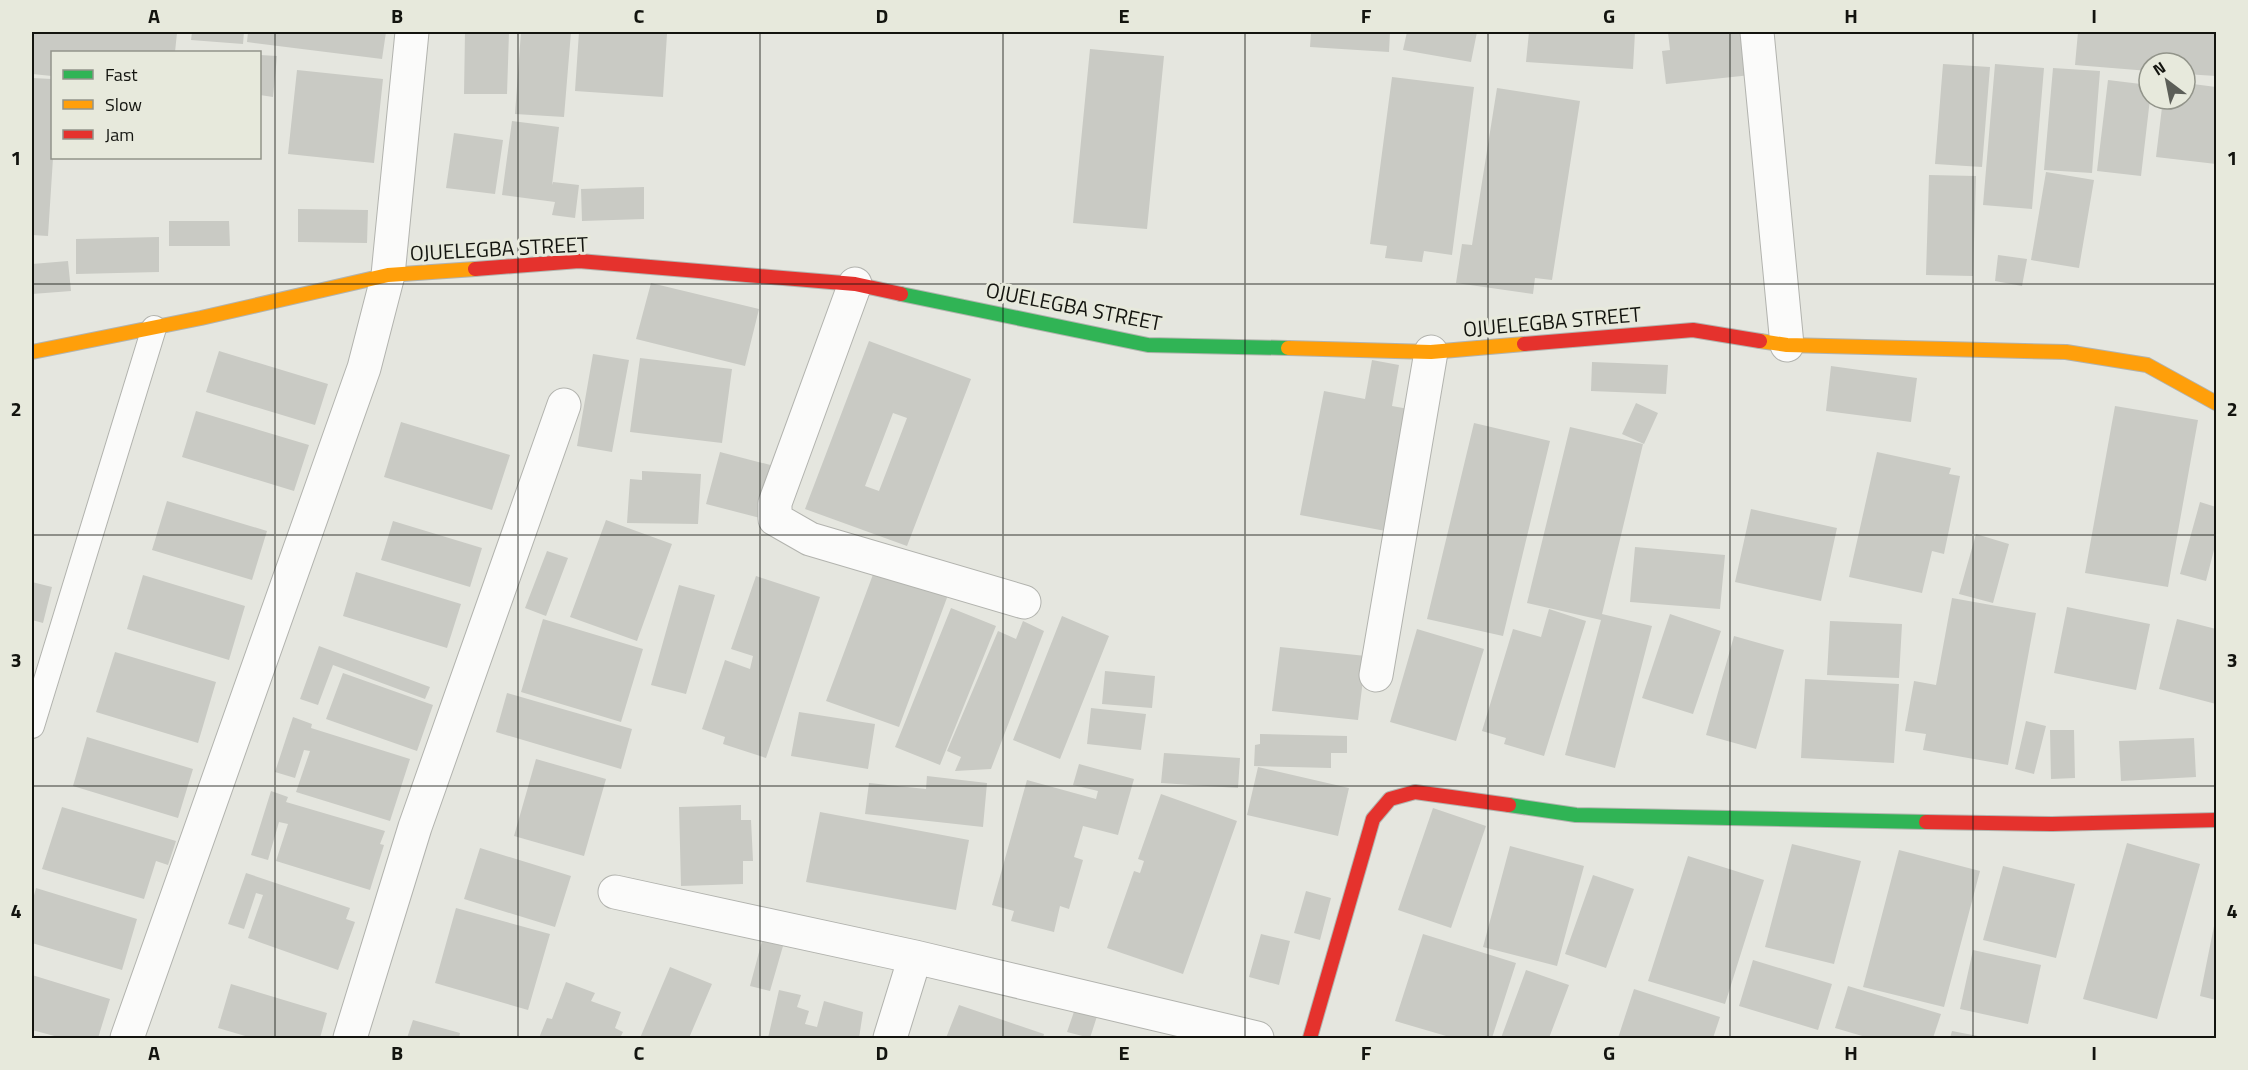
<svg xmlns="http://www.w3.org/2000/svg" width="2248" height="1070" viewBox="0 0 2248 1070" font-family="'Titillium Web',sans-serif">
<rect width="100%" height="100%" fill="#e5e6df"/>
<path fill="#c9cac4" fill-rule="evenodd" d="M32,32H158L177,33L175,52H52V76L32,74Z
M192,32H244L243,44L191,40Z
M248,32H386L382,59L247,42Z
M465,32H509L507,94H464Z
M521,32H571L564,117L515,114Z
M579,32L667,34L663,97L575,91Z
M1311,32H1390L1389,52L1310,47Z
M1407,32H1477L1471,62L1403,50Z
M1529,32H1635L1633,69L1526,62Z
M1668,32H1745L1751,75L1666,84L1662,51L1670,50Z
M2078,32H2216V76L2185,74V63H2149V71L2075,65Z
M1090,49L1164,56L1147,229L1073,223Z
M260,55L277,56L273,97L260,95Z
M1943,64L1990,67L1982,167L1935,164Z
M1995,64L2044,68L2032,209L1983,205Z
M2053,68L2100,71L2092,173L2044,170Z
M297,70L383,79L374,163L288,154Z
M1392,77L1474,87L1452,255L1424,251L1422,262L1385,258L1387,246L1370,244Z
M32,78L52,79L53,158L48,236L32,235Z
M2108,80L2149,85L2150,99L2141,176L2097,171Z
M2185,83L2216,87V164L2156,157L2163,99H2185Z
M1497,88L1580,101L1552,280L1535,278L1533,294L1456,283L1462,244L1472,245Z
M512,121L559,127L552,185L553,182L579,185L575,218L552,215L555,202L502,195Z
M454,133L503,140L495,194L446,188Z
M2046,172L2094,180L2079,268L2031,260Z
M1929,175L1976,176L1973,276L1926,275Z
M644,187V219L582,221L581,189Z
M298,209L368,210L367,243L298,242Z
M169,221H229L230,246H169Z
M159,237V272L76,274V239Z
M1998,255L2027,259L2022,286L1995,281Z
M68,261L71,291L32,294V264Z
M651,283L759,309L745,366L636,339Z
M869,341L971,379L907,546L805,509ZM893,413L907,418L879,491L865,486Z
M219,351L328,384L315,425L206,392Z
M593,354L629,360L612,452L577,446Z
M640,358L732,369L722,443L630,432Z
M1372,360L1399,365L1392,406L1414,410L1391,532L1300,515L1324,391L1365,399Z
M1592,362L1668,365L1666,394L1591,391Z
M1831,366L1917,378L1911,422L1826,411Z
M1636,403L1658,413L1644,444L1622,434Z
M2115,406L2198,420L2168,587L2085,573Z
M196,411L309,445L294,491L182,457Z
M401,422L510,455L492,510L384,477Z
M1474,423L1550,441L1503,636L1427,619Z
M1570,427L1643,444L1602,614L1652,626L1615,768L1565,755L1601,620L1527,603Z
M720,452L778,467L764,519L706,504Z
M1877,452L1951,468L1949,474L1960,476L1944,554L1932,551L1922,593L1849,577Z
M642,471L701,474L698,524L627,523L630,479L642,480Z
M167,501L267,531L252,580L152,550Z
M2200,502L2216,507V542L2206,581L2180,574Z
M1751,509L1837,528L1821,601L1735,582Z
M606,520L672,544L637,641L570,617Z
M393,521L482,548L470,587L381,560Z
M1976,534L2009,544L1993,603L1959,594Z
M1635,547L1725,555L1720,609L1630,602Z
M547,551L568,558L546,616L525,608Z
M875,569L948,595L899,727L826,701Z
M356,572L461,604L447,648L343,616Z
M143,575L245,606L229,660L127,629Z
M756,576L820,597L766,758L723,744L725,737L702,729L725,660L750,669L753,656L731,649Z
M32,582L52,587L43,623L32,620Z
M679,585L715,595L686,694L651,685Z
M1952,598L2036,613L2008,765L1923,750L1926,734L1905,731L1914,681L1936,685Z
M2067,607L2150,624L2136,690L2054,673Z
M951,608L996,626L940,765L895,747Z
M1549,609L1586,621L1544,756L1504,744L1506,738L1482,731L1513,629L1541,637Z
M1670,614L1721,631L1693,714L1642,698Z
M1062,616L1109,636L1060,759L1013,740Z
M543,619L643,649L621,722L521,692Z
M2177,619L2216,629V704L2159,689Z
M1023,621L1044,631L991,769L955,771L961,757L947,751L998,631L1016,639Z
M1830,621L1902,624L1899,678L1827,675Z
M1417,629L1484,649L1456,741L1390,722Z
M1734,636L1784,650L1756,749L1706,735Z
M319,646L430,687L425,699L333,665L318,705L300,699Z
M1280,647L1366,656L1358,720L1272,711Z
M115,652L216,682L198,743L96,712Z
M1105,671L1155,676L1152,708L1102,704Z
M343,673L433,705L417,751L326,719Z
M1805,679L1899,684L1894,763L1801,758Z
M507,693L632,729L621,769L496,732Z
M1091,708L1146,714L1141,750L1087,744Z
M799,712L875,724L868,769L791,756Z
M293,717L312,724L311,728L410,759L390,821L296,792L310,751L304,750L295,778L275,772Z
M2026,721L2046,726L2034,774L2015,769Z
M2050,730H2074L2075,778L2051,779Z
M1260,734L1347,736V753H1331V768L1254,766L1255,745L1260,744Z
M87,737L193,769L178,818L73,786Z
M2194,738L2196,777L2121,781L2119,741Z
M1164,753L1240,758L1238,788L1161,783Z
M536,759L606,779L584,856L514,836Z
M1079,764L1134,779L1118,835L1083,826L1074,857L1083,860L1069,909L1060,906L1054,932L1011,921L1014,911L992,905L1027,780L1096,799L1098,791L1073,785Z
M1258,767L1349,788L1338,836L1247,815Z
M927,776L987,783L983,827L865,814L869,783L926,789Z
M271,791L288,797L286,802L385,831L380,844L384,845L370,890L276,861L288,824L279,822L268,860L251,855Z
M1161,794L1237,821L1183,974L1107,948L1134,871L1140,873L1144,861L1138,859Z
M741,805V820H751L753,861H743V884L681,886L679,807Z
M62,807L176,841L168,865L156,861L144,899L42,869Z
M1433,808L1486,826L1451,928L1398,910Z
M820,812L969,840L956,910L806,882Z
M2127,843L2200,864L2157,1019L2083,999Z
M1792,844L1861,861L1834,964L1765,947Z
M1510,846L1584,866L1557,966L1483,947Z
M480,848L571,876L555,927L464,899Z
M1899,850L1980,871L1944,1007L1863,987Z
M1688,856L1764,880L1725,1004L1648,981Z
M2003,866L2075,884L2056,958L1983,940Z
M246,873L350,908L346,919L355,922L338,970L248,938L263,895L256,893L244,929L228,924Z
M1593,875L1634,889L1606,968L1565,954Z
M36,888L137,919L122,970L32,943V903Z
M1306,891L1331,898L1320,940L1294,933Z
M456,908L550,934L528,1010L435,983Z
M2215,921H2216V1000L2200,996Z
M1261,934L1290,941L1279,985L1249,977Z
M1423,934L1516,963L1492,1038H1453L1395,1021Z
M762,941L783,946L770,991L750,986Z
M1973,950L2041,965L2028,1024L1960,1009Z
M1753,960L1832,984L1818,1030L1739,1006Z
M670,967L712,984L689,1038H640Z
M1526,970L1569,985L1549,1038H1501Z
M32,975L110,999L98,1038H62L32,1030Z
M566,982L595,993L591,1001L621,1012L615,1028L623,1032L620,1038H539L547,1018L552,1019Z
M231,984L327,1013L320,1038H252L218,1028Z
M1848,986L1941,1014L1933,1038H1869L1835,1028Z
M1634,989L1720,1017L1713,1038H1618Z
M779,990L801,995L797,1007L809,1011L805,1024L817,1027L824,1001L863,1012L859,1038H768Z
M1077,1003L1099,1010L1090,1038L1067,1032Z
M959,1005L1044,1034L1043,1038H946Z
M413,1020L460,1033L459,1038H407Z
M1952,1031L1983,1037V1038H1950Z"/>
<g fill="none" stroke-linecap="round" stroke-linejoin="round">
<g stroke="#b2b3ae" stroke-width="26">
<path id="lane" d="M32,726L154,328"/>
</g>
<g stroke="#b2b3ae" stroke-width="35">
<path id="street" d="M1757,32L1787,345
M855,284L775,503V519L810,539L1024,602
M1376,675L1431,352
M615,892L915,957L1257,1038
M127,1038L364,368L388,275L412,32
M350,1038L415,827L564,405
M890,1038L915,957"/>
</g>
<g stroke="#b2b3ae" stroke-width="16">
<path id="fast" d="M901,294L1148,345L1288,348
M1509,805L1576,815L1926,822"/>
</g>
<g stroke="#b2b3ae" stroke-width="16">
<path id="slow" d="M1760,341L1787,345L2066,352L2147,365L2216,403
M1288,348L1431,352L1524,344
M32,352L201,318L388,275L475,269"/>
</g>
<g stroke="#b2b3ae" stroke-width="16">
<path id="jam" d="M475,269L579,261L855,284L901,294
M1524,344L1693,330L1760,341
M1926,822L2052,824L2216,820
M1310,1038L1373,819L1390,799L1415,792L1509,805"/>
</g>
<use href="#lane" stroke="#fbfbfa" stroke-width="24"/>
<use href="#street" stroke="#fbfbfa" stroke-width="33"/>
<use href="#fast" stroke="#30b455" stroke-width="14"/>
<use href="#slow" stroke="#ff9f0a" stroke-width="14"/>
<use href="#jam" stroke="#e5322d" stroke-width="14"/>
</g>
<path fill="none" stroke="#13140f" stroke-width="1.5" stroke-opacity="0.55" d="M275,32V1038M518,32V1038M760,32V1038M1003,32V1038M1245,32V1038M1488,32V1038M1730,32V1038M1973,32V1038M32,284H2216M32,535H2216M32,786H2216"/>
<g text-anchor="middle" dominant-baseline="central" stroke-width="6" stroke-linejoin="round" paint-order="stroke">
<g font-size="21" fill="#13140f" stroke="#e7e9dc">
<text transform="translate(499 248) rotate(-3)">OJUELEGBA STREET</text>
<text transform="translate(1074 306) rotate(11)">OJUELEGBA STREET</text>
<text transform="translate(1552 321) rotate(-5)">OJUELEGBA STREET</text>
</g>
</g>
<rect width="2248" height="1070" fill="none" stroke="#e7e9dc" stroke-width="66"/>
<rect x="51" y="51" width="210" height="108" fill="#e7e9dc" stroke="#92948a" stroke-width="1.5"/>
<rect x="63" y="70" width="30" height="9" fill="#30b455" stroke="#92948a" stroke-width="1.5"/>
<text x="105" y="81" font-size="18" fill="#13140f">Fast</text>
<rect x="63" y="100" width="30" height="9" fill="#ff9f0a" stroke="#92948a" stroke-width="1.5"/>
<text x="105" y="111" font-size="18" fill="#13140f">Slow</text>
<rect x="63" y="130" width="30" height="9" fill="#e5322d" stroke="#92948a" stroke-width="1.5"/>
<text x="105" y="141" font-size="18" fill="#13140f">Jam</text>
<g transform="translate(2167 81) rotate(328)"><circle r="28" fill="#e7e9dc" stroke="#92948a" stroke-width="1.5"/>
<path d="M0-4.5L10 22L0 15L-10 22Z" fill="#5c5e58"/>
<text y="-9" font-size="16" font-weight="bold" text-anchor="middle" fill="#13140f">N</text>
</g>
<rect x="33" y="33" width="2182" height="1004" fill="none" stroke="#13140f" stroke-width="2"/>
<g font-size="20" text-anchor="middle" font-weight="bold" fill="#13140f">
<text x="154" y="23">A</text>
<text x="397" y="23">B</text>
<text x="639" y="23">C</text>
<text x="882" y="23">D</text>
<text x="1124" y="23">E</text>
<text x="1366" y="23">F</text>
<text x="1609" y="23">G</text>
<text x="1851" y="23">H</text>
<text x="2094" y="23">I</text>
<text x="16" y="165">1</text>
<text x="2232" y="165">1</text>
<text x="16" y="416">2</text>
<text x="2232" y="416">2</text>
<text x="16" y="667">3</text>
<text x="2232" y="667">3</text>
<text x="16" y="918">4</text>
<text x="2232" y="918">4</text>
<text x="154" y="1060">A</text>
<text x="397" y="1060">B</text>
<text x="639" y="1060">C</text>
<text x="882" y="1060">D</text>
<text x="1124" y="1060">E</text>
<text x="1366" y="1060">F</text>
<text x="1609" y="1060">G</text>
<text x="1851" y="1060">H</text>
<text x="2094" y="1060">I</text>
</g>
</svg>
